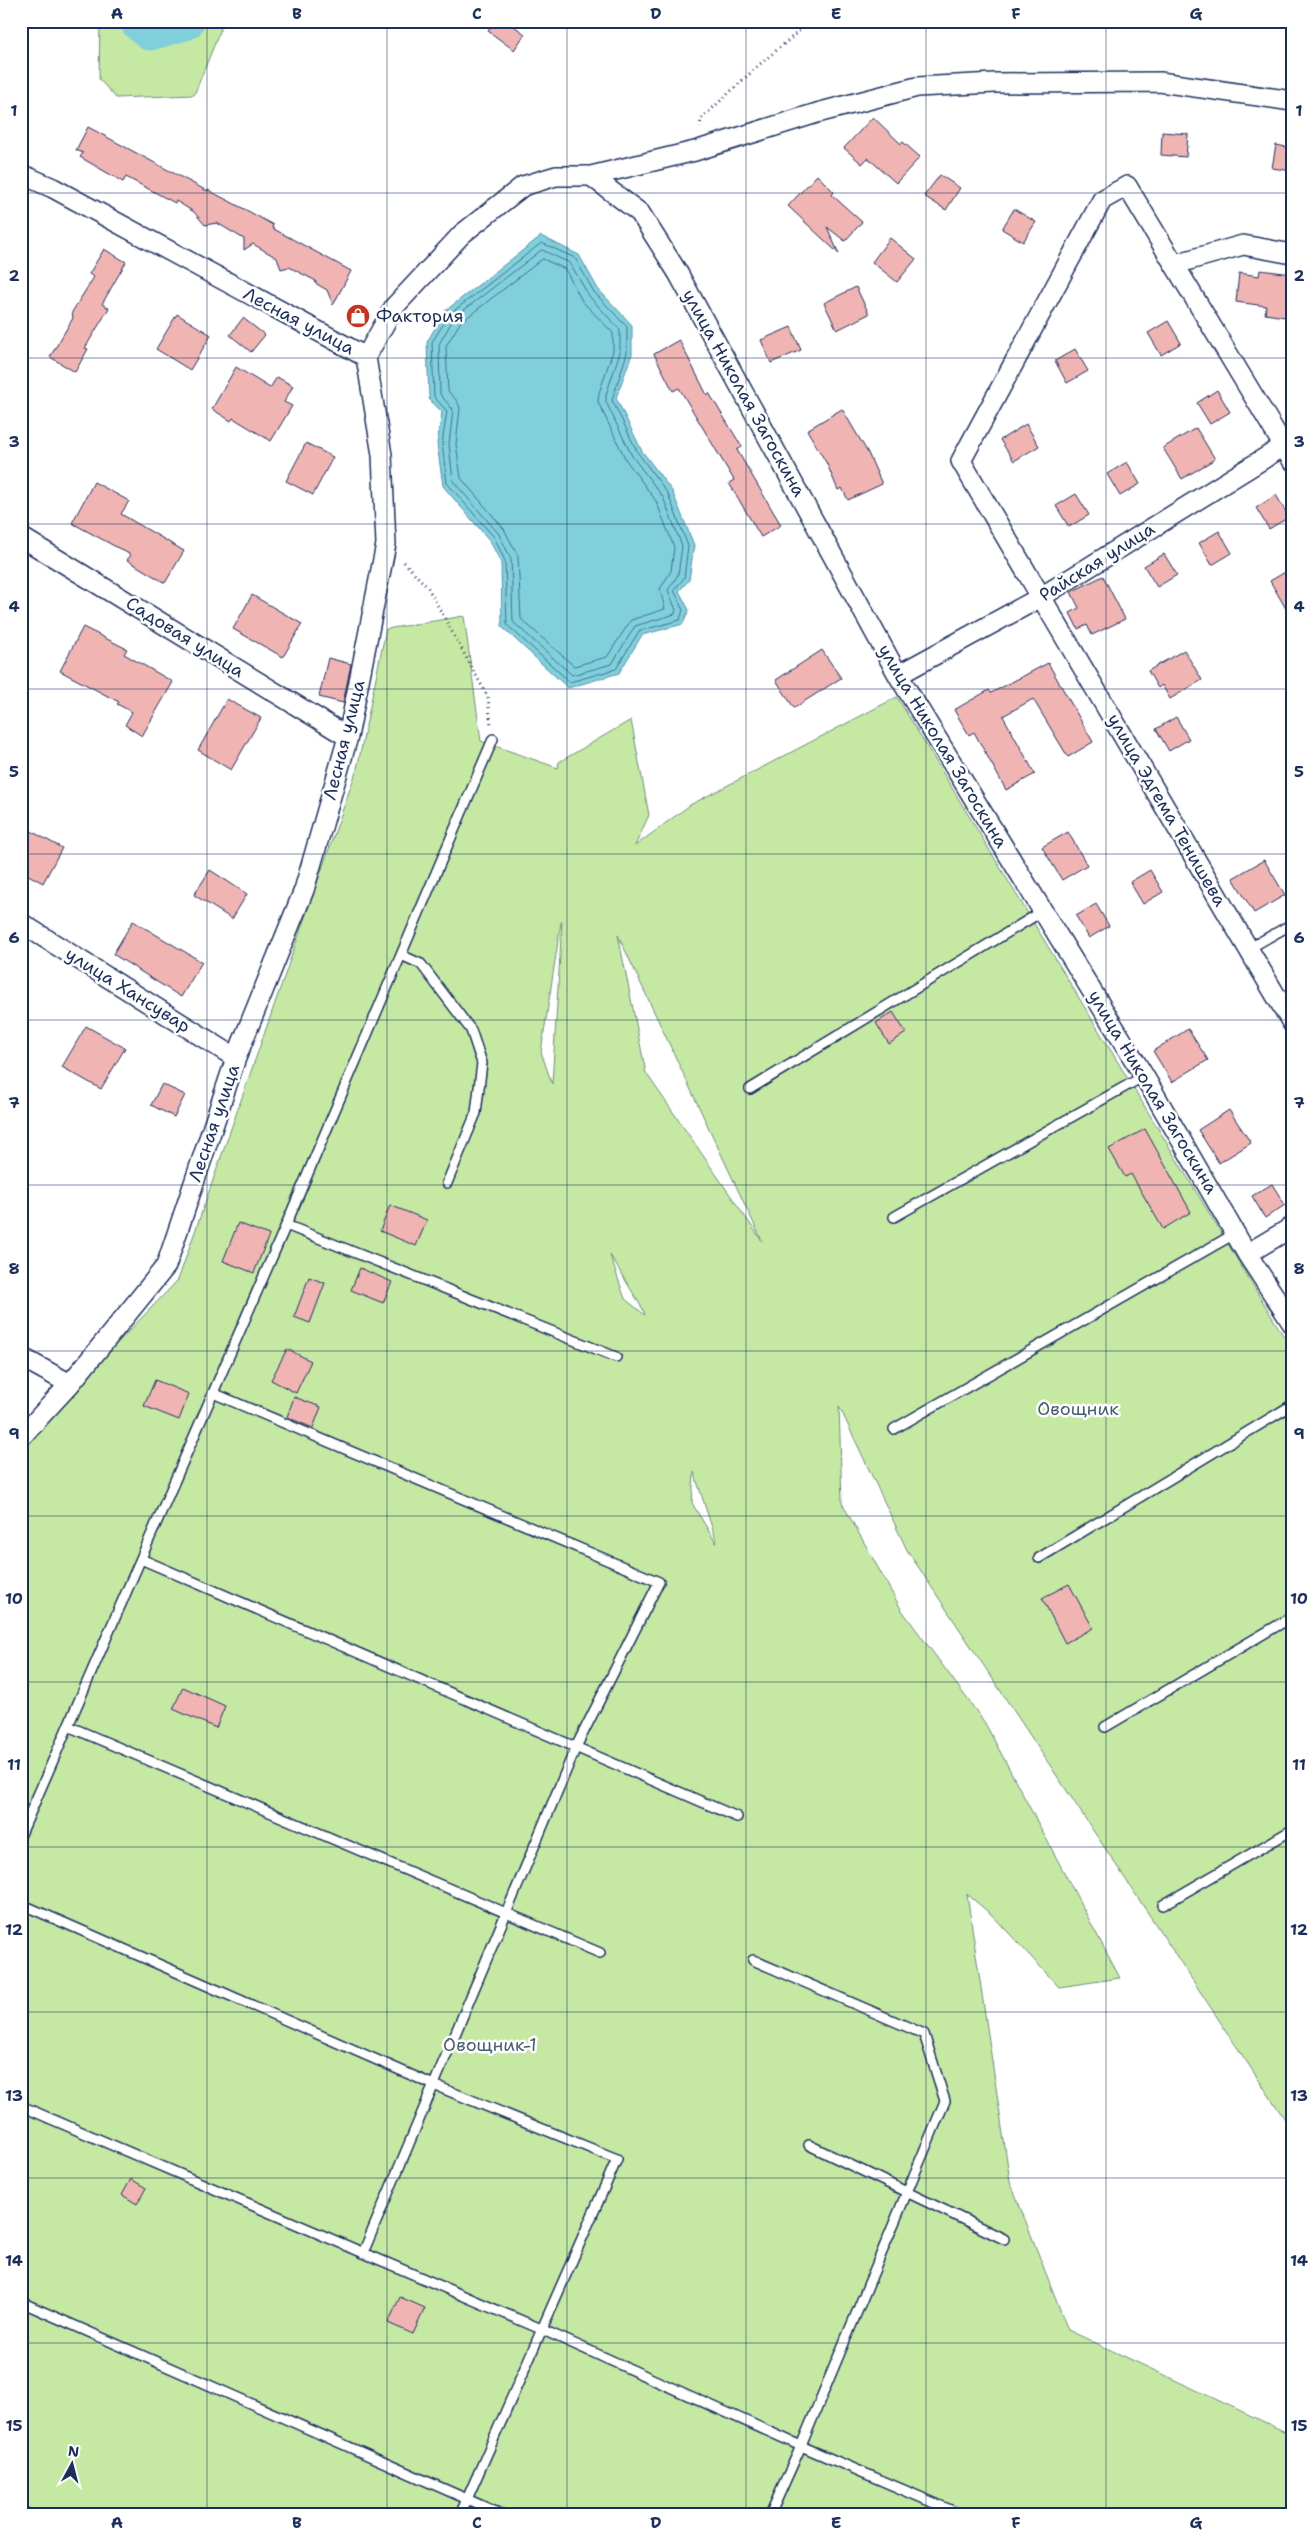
<svg xmlns="http://www.w3.org/2000/svg" width="1313" height="2536" viewBox="0 0 1313 2536" font-family="'Shantell Sans',sans-serif">
<rect width="100%" height="100%" fill="#fff"/>
<filter id="ink" filterUnits="userSpaceOnUse"><feTurbulence type="fractalNoise" baseFrequency=".02" numOctaves="2"/><feDisplacementMap in="SourceGraphic" scale="10" xChannelSelector="R" yChannelSelector="G"/><feConvolveMatrix kernelMatrix="1 2 1 2 8 2 1 2 1" color-interpolation-filters="sRGB"/></filter>
<g filter="url(#ink)">
<path fill="#c5e9a3" stroke="#708c80" fill-rule="evenodd" d="M100,21H224L194,95L116,98L99,79Z
M464,616L481,741L558,768L559,762L631,720L649,815L635,846L690,805L897,697L1292,1350V2130L907,1550L839,1406L842,1503L901,1609L985,1723L1120,1978L1059,1987L993,1916L967,1894L1010,2181L1068,2330L1292,2435V2515H21V1443L178,1280L357,769L386,629ZM561,922H562L552,1084L541,1052ZM618,935L762,1241L646,1073ZM610,1255L644,1311L645,1315L625,1299ZM694,1472L717,1543H716L692,1503Z"/>
<path fill="#80d0dc" stroke="#5890aa" d="M541,236L579,255L598,289L632,325V354L616,398L642,451L672,491L694,545L689,580L679,591L689,610L683,624L642,635L619,673L568,688L502,627L501,563L490,541L443,486L437,444L442,412L429,399L427,342L445,311Z"/>
<g fill="none" stroke-linecap="round" stroke-linejoin="round">
<path stroke="#436f90" stroke-width="1" d="M542,243L575,258L594,292L627,327V353L612,400L638,453L668,494L688,546L684,578L674,590L683,610L680,620L639,631L616,669L570,682L507,625L505,561L494,537L447,483L442,444L447,411L434,397L432,342L450,314Z
M542,250L570,263L589,296L620,330V352L606,395V402L632,456L663,497L682,546L678,575L668,590L676,610L675,614L635,626L612,664L572,675L513,622L511,559L499,534L453,481L449,444L453,410L440,394L439,344L454,318Z
M543,259L565,269L582,301L613,333V351L599,393L598,402L626,460L656,501L674,547L671,571L660,589L665,609L631,620L607,657L574,666L521,619L518,556L504,529L461,478L456,444L460,408L457,401L448,391L446,346L460,323Z"/>
<path stroke="#80d0dc" stroke-width="39" d="M139,21L150,31L185,21"/>
</g>
<path fill="#f0b4b3" stroke="#1b2f5e" d="M495,21H507L525,34L514,50L488,31Z
M873,117L901,144L903,142L920,157L896,183L868,158L862,164L844,148Z
M88,127L207,191L208,190L250,212L273,225L272,228L351,271L333,305L327,290L315,283L316,281L289,267L281,269L277,258L253,244L244,250V239L217,223L205,225L194,212L176,201L175,203L126,177L123,182L80,157L83,153L76,150Z
M1162,132L1188,134L1186,157L1161,155Z
M1276,145L1292,148V171L1272,168Z
M817,175L834,192L832,195L862,222L845,241L827,227L839,254L788,206Z
M940,175L960,188L946,210L924,196Z
M1014,209L1036,222L1023,242L1002,229Z
M890,238L916,259L897,282L872,262Z
M104,249L126,262L102,304L109,308L85,348L88,349L75,372L50,357L73,318L72,312L94,277L89,274Z
M1260,270L1292,274V318L1265,314L1266,306L1236,302L1239,273L1259,276Z
M856,287L869,314L837,330L824,303Z
M177,314L211,335L190,370L156,349Z
M243,318L265,335L251,352L230,335Z
M1168,321L1181,343L1161,355L1148,333Z
M791,327L801,350L771,363L761,340Z
M679,340L707,395L709,393L742,447L737,450L781,525L761,537L729,483L734,480L679,388L673,391L654,354Z
M1075,349L1088,371L1067,383L1055,361Z
M236,367L270,388L277,377L293,386L284,402L292,406L271,441L233,418L231,421L212,409Z
M1217,390L1230,412L1210,424L1197,403Z
M842,409L868,453L882,484L848,500L842,488L838,490L827,464L807,430Z
M1026,424L1039,446L1014,461L1000,440Z
M1196,428L1215,459L1182,479L1163,448Z
M306,443L333,457L313,495L286,481Z
M1127,462L1140,484L1120,496L1107,474Z
M94,482L129,501L121,514L184,551L165,583L127,560L131,555L72,523Z
M1076,494L1089,515L1069,527L1056,506Z
M1276,495L1289,517L1269,529L1256,508Z
M1219,531L1232,553L1212,565L1199,543Z
M1164,554L1177,575L1157,587L1144,566Z
M1292,568V619L1270,581Z
M1103,576L1125,619L1092,635L1087,625L1078,629L1070,613L1079,608L1071,592Z
M252,595L302,624L283,657L233,629Z
M83,627L127,649L124,654L173,682L142,736L125,725L132,712L117,704L119,702L60,671Z
M822,650L841,678L794,708L776,680Z
M1184,650L1202,680L1170,699L1162,685L1158,688L1148,671Z
M328,658L351,664L343,703L319,697Z
M1048,663L1093,742L1068,757L1033,699L1003,716L1035,774L1006,790L974,732L969,735L954,710L989,690L991,693Z
M227,699L261,718L231,770L198,750Z
M1176,717L1189,739L1169,751L1156,729Z
M31,831L62,848L43,883L21,871V848Z
M1068,832L1087,865L1062,880L1042,847Z
M1264,860L1285,895L1254,913L1233,878Z
M210,870L247,894L232,919L194,895Z
M1150,870L1163,892L1143,904L1130,882Z
M1096,904L1109,926L1089,938L1076,916Z
M133,921L202,962L181,997L113,954Z
M893,1012L906,1033L889,1044L876,1023Z
M86,1026L125,1048L101,1089L62,1067Z
M1188,1029L1208,1060L1172,1082L1153,1051Z
M162,1084L185,1095L174,1117L151,1105Z
M1229,1110L1251,1143L1219,1163L1198,1130Z
M1145,1129L1191,1212L1163,1229L1131,1174L1125,1177L1109,1149Z
M1272,1184L1285,1205L1265,1218L1252,1196Z
M390,1205L427,1220L416,1246L380,1231Z
M238,1223L269,1235L254,1273L223,1261Z
M360,1268L392,1282L383,1303L351,1290Z
M309,1277L325,1283L310,1323L294,1317Z
M287,1349L311,1361L296,1393L271,1380Z
M155,1380L189,1394L179,1420L144,1406Z
M294,1397L321,1407L313,1428L287,1417Z
M1069,1584L1093,1628L1065,1643L1042,1598Z
M183,1687L225,1706L216,1728L173,1709Z
M131,2179L146,2188L137,2204L122,2195Z
M400,2297L425,2308L413,2334L388,2323Z"/>
<g fill="none" stroke-linecap="round" stroke-linejoin="round">
<g stroke="#1b2f5e" stroke-width="12">
<path id="lane" d="M1248,949L1292,924
M401,955L421,964L471,1030L482,1063L476,1113L447,1183
M750,1089L1043,911
M894,1217L1144,1076
M286,1225L616,1357
M213,1393L659,1582L576,1747L363,2253
M894,1429L1236,1233
M1039,1558L1292,1405
M141,1559L737,1817
M68,1726L600,1953
M1105,1727L1292,1617
M21,1834L286,1225L493,739
M21,1904L434,2085L617,2159L460,2515
M1163,1905L1292,1830
M753,1960L924,2034L945,2101L801,2446L770,2515
M21,2106L541,2329L801,2446L962,2515
M809,2145L1004,2239
M21,2302L503,2515
M21,2511L30,2515"/>
</g>
<g stroke="#1b2f5e" stroke-width="22">
<path id="street" d="M21,174L53,188L366,357L382,455L386,544L348,737L304,890L236,1058L166,1266L70,1384L21,1437
M591,176L640,213L678,273L898,675L1144,1076L1247,1254L1292,1323
M1175,264L1243,245L1292,254
M366,357L394,307L462,234L523,186L556,176H591L695,151L817,113L917,87L995,83L1160,82L1292,101
M1292,460L1127,186L1102,200L961,461L1292,1023
M21,537L348,737
M898,675L1041,597L1292,441
M21,923L236,1058
M1247,1254L1292,1227
M21,1357L70,1384"/>
</g>
<path stroke="#1b2f5e" stroke-width="3" stroke-dasharray="1 4" stroke-linecap="butt" d="M700,128L701,119L759,65L811,21
M404,562L428,588L488,697L491,726"/>
<use href="#lane" stroke="#fff" stroke-width="9"/>
<use href="#street" stroke="#fff" stroke-width="19"/>
</g>
</g>
<path fill="none" stroke="#1b2f5e" stroke-width="1" stroke-opacity="0.55" d="M207,21V2515M387,21V2515M567,21V2515M746,21V2515M926,21V2515M1106,21V2515M21,193H1292M21,358H1292M21,524H1292M21,689H1292M21,854H1292M21,1020H1292M21,1185H1292M21,1351H1292M21,1516H1292M21,1682H1292M21,1847H1292M21,2012H1292M21,2178H1292M21,2343H1292"/>
<defs>
<g id="shop-disc" transform="scale(1.25)"><circle r="9.5" fill="#c8321e" stroke="#fff"/><path d="M-5-2.5h2.3a2.7 3.5 0 0 1 5.4 0H5L5.5 6h-11ZM-1.5-2.5h3a1.5 2.3 0 0 0-3 0Z" fill="#fff"/></g>
</defs>
<g fill-rule="evenodd">
<use href="#shop-disc" x="358" y="316"/>
</g>
<g text-anchor="middle" dominant-baseline="central" stroke-width="5" stroke-linejoin="round" paint-order="stroke">
<g font-size="18" fill="#1b2f5e" stroke="#fff" text-anchor="start">
<text x="376" y="316">Фактория</text>
</g>
<g font-size="18" fill="#1b2f5e" stroke="#fff">
<text transform="translate(299 321) rotate(28)">Лесная улица</text>
<text transform="translate(744 393) rotate(61)">улица Николая Загоскина</text>
<text transform="translate(1097 562) rotate(-32)">Райская улица</text>
<text transform="translate(185 637) rotate(32)">Садовая улица</text>
<text transform="translate(344 740) rotate(-76)">Лесная улица</text>
<text transform="translate(943 746) rotate(59)">улица Николая Загоскина</text>
<text transform="translate(1167 810) rotate(60)">улица Эдгема Тенишева</text>
<text transform="translate(128 990) rotate(32)">улица Хансувар</text>
<text transform="translate(1153 1092) rotate(59)">улица Николая Загоскина</text>
<text transform="translate(214 1123) rotate(-71)">Лесная улица</text>
</g>
<g font-size="18" fill="#465e6f" stroke="#fff">
<text x="1078" y="1409">Овощник</text>
<text x="490" y="2045">Овощник-1</text>
</g>
</g>
<rect width="1313" height="2536" fill="none" stroke="#fff" stroke-width="55"/>
<g transform="translate(72 2464) rotate(7)" stroke="#ffffff" stroke-width="4" paint-order="stroke">
<path d="M0-4L9 19L0 12L-9 19Z" fill="#1b2f5e"/>
<text y="-8" font-size="14" font-weight="bold" text-anchor="middle" fill="#1b2f5e">N</text>
</g>
<rect x="28" y="28" width="1258" height="2480" fill="none" stroke="#1b2f5e" stroke-width="2"/>
<g font-size="16" text-anchor="middle" font-weight="bold" fill="#1b2f5e">
<text x="117" y="19">A</text>
<text x="297" y="19">B</text>
<text x="477" y="19">C</text>
<text x="656" y="19">D</text>
<text x="836" y="19">E</text>
<text x="1016" y="19">F</text>
<text x="1196" y="19">G</text>
<text x="14" y="116">1</text>
<text x="1299" y="116">1</text>
<text x="14" y="281">2</text>
<text x="1299" y="281">2</text>
<text x="14" y="447">3</text>
<text x="1299" y="447">3</text>
<text x="14" y="612">4</text>
<text x="1299" y="612">4</text>
<text x="14" y="777">5</text>
<text x="1299" y="777">5</text>
<text x="14" y="943">6</text>
<text x="1299" y="943">6</text>
<text x="14" y="1108">7</text>
<text x="1299" y="1108">7</text>
<text x="14" y="1274">8</text>
<text x="1299" y="1274">8</text>
<text x="14" y="1439">9</text>
<text x="1299" y="1439">9</text>
<text x="14" y="1604">10</text>
<text x="1299" y="1604">10</text>
<text x="14" y="1770">11</text>
<text x="1299" y="1770">11</text>
<text x="14" y="1935">12</text>
<text x="1299" y="1935">12</text>
<text x="14" y="2101">13</text>
<text x="1299" y="2101">13</text>
<text x="14" y="2266">14</text>
<text x="1299" y="2266">14</text>
<text x="14" y="2431">15</text>
<text x="1299" y="2431">15</text>
<text x="117" y="2528">A</text>
<text x="297" y="2528">B</text>
<text x="477" y="2528">C</text>
<text x="656" y="2528">D</text>
<text x="836" y="2528">E</text>
<text x="1016" y="2528">F</text>
<text x="1196" y="2528">G</text>
</g>
</svg>
